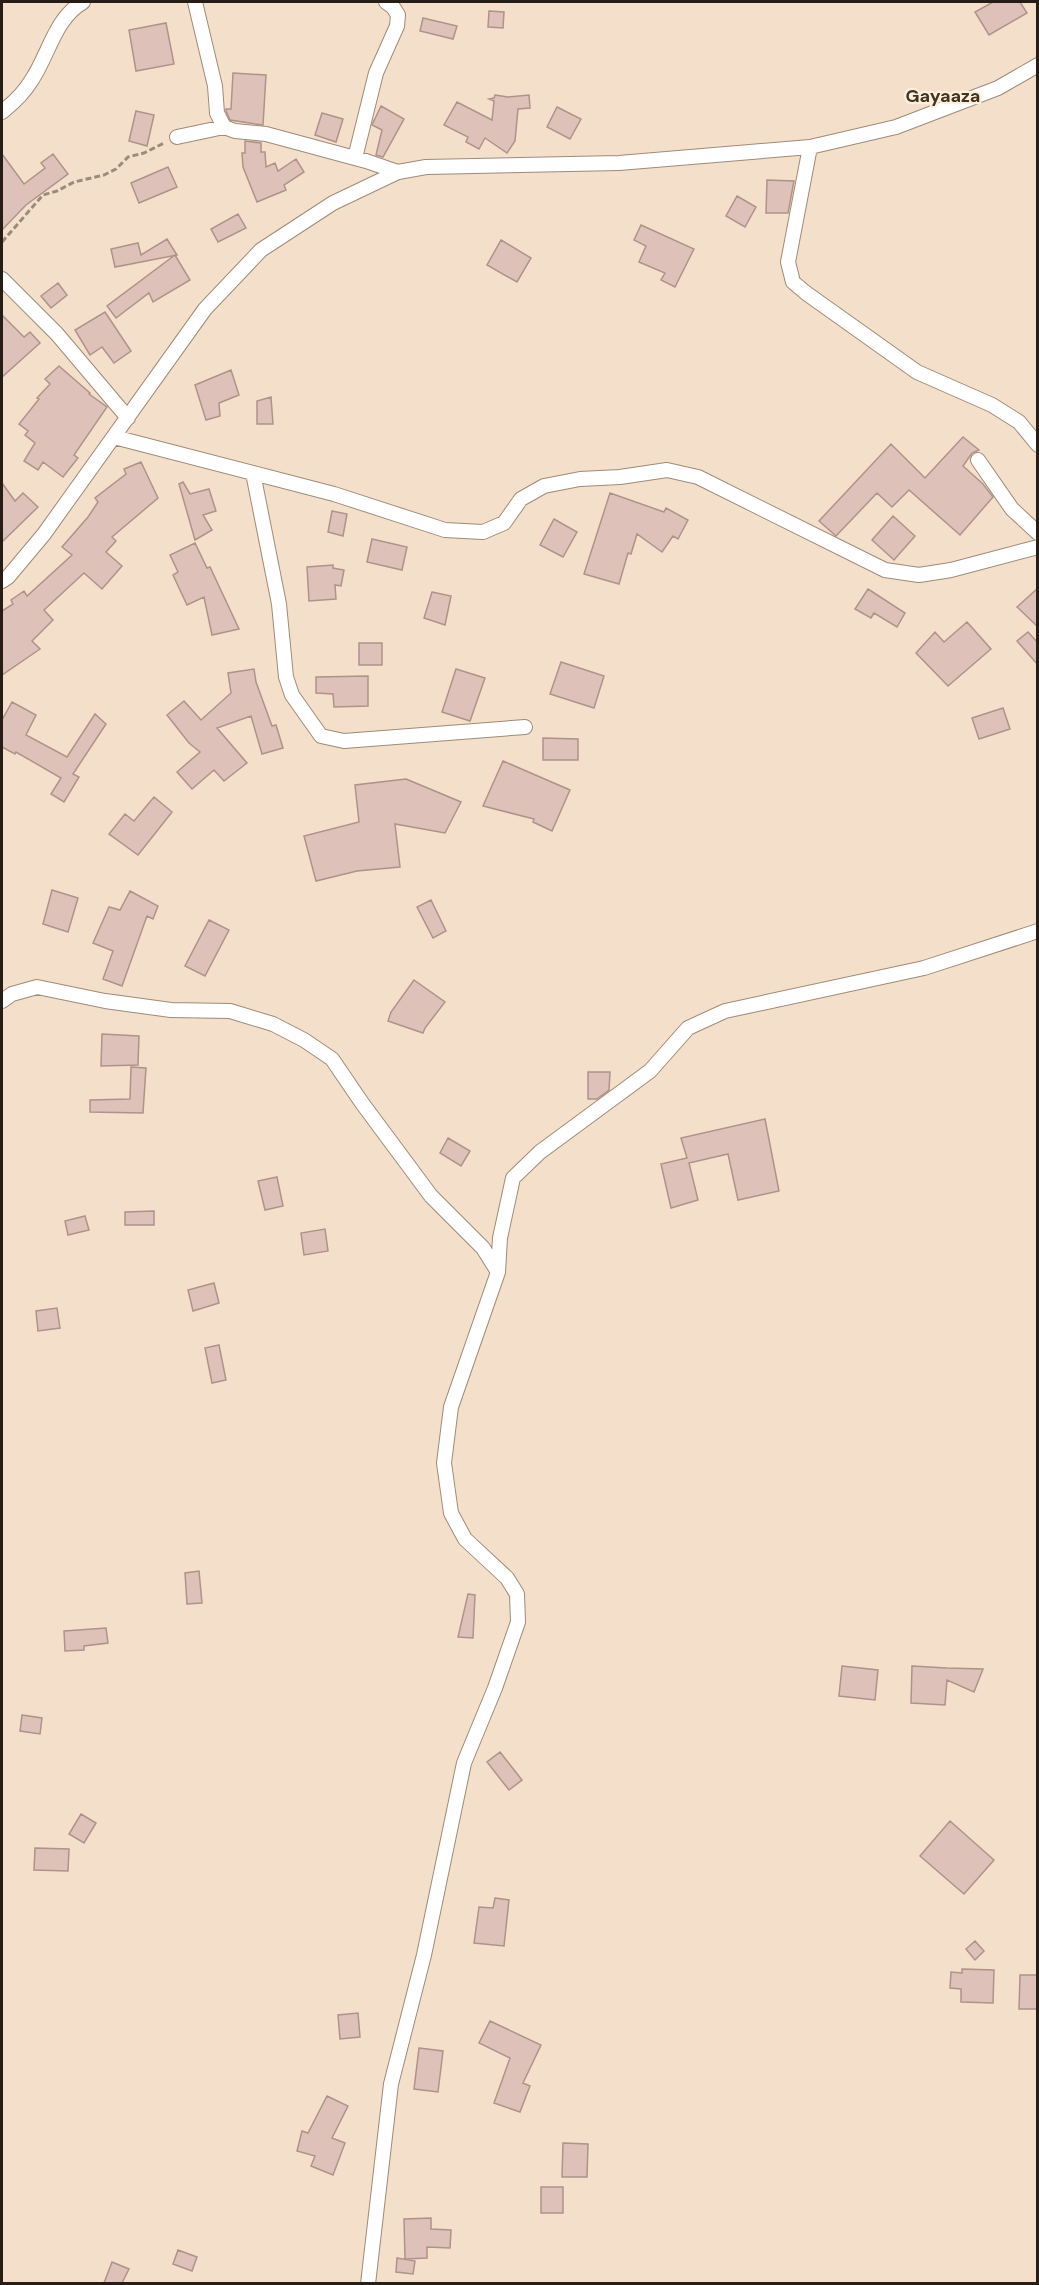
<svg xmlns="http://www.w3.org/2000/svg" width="1039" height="2285" viewBox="0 0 1039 2285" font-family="'DM Sans',sans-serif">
<rect width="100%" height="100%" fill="#f4e0ca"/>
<path fill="#dec1b8" stroke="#af928a" stroke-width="1.5" d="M993,2H1020L1027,13L989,35L975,12Z
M489,11L504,12L503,28L488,27Z
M423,18L457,26L453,39L420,31Z
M166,23L174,64L136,71L129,30Z
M233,73L266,75L263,125L230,120L226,111V109H231Z
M495,95L508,97L529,95L530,108L518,109L515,141L507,153L485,138L479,149L466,142L468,137L444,125L457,102L492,120L494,101L489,99L494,98Z
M381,106L404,119L383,157L376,155L382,130L372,125Z
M557,107L581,119L570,139L547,127Z
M136,111L154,115L147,146L129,141Z
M322,113L343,119L336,142L315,135Z
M245,141L261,143V152H265L266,167L275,163L278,171L296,159L304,172L284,185L286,190L257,202L243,167L242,153H245Z
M2,154L24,184L45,168L41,163L53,154L68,174L26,205L2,230Z
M168,167L177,187L139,203L131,183Z
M767,180L794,181L788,213H766Z
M737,196L756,207L745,227L726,216Z
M238,214L246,228L218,242L211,229Z
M641,225L694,249L675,287L661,280L665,273L639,262L646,246L634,240Z
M167,239L177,255L115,267L111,249L138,243L141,255Z
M501,240L531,258L517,282L487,265Z
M175,255L190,280L153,302L149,293L116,318L107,306Z
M58,283L67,295L51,308L41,296Z
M105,312L131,351L114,363L102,347L90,355L75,330Z
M2,315L24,337L30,332L40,343L2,377Z
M59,366L90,393L89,394L107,407L74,455L78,458L63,477L43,462L38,470L24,461L35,443L25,435L28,431L19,424L39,399L37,398L50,384L45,379Z
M231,370L239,395L219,403L220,416L206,420L195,385Z
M271,397L273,424H257V401Z
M963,437L979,450L972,453L963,466L983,484L993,497L960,535L909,490L892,507L877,493L836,536L819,521L891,444L925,478Z
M141,462L158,498L112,537L116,541L106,552L122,566L102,589L84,573L44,610L53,620L32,641L40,649L2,675V611L13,604L11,600L24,591L27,596L72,555L62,547L88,517L98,502L95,498L126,474L124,469Z
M183,482L190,494L209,489L216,511L203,515L212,530L195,540L179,484Z
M2,483L15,501L23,493L38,507L2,542Z
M610,493L664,512L666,508L688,520L678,539L673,536L662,552L637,534L631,554L628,553L619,584L584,574Z
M332,511L347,514L343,536L328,532Z
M893,516L915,536L894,560L872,540Z
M554,519L577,532L563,557L540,545Z
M372,539L407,547L402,570L367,562Z
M195,543L207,568L210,567L239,629L212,635L204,597L187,605L173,575L178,572L170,555Z
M333,565V568L344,570L341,586L335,585L336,599L309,601L307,567Z
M1038,588V627L1017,607Z
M868,589L905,613L897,627L874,613L871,618L855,609Z
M432,592L451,596L445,625L424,618Z
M967,622L991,649L948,686L916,653L935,632L944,642Z
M1028,632L1038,643V665L1017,641Z
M359,643H382V665H359Z
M561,662L604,676L594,708L550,694Z
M254,669L256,682L272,726L276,725L283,748L262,754L251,716L217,728L247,763L224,781L214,770L192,789L177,772L200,752L189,743L167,715L184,701L201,720L231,693L228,673Z
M456,669L485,678L470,721L442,712Z
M368,676V706L334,707L333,694L316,693V677Z
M12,702L36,715L26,735L67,757L95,714L106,724L73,774L79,777L64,802L51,794L61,778L16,752L15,754L2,747V720Z
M1003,708L1010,729L979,739L972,718Z
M543,738L578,739V760H543Z
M503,761L570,790L552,831L533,822L534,819L483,806Z
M406,779L461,802L445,833L395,824L400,867L357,871L316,881L304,836L359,822L355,785Z
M154,797L172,812L138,855L109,834L125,814L134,821Z
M52,890L78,898L68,932L43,924Z
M130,891L158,906L153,919L147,916L122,986L103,979L113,951L93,943L109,907L120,910Z
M431,900L446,931L433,938L417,907Z
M209,920L229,930L205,976L185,966Z
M414,980L445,1002L425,1028L423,1033L388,1021L391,1012Z
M102,1034L139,1036L138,1065L101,1066Z
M131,1067L146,1068L143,1113L90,1112V1100L130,1099Z
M588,1072H610L609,1090L597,1099H588Z
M765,1119L779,1191L738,1200L728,1154L689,1163L698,1200L671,1208L661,1164L687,1158L681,1138Z
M448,1138L470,1151L461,1166L440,1153Z
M277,1177L283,1206L265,1210L258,1181Z
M154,1211V1225H125V1212Z
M85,1216L89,1230L68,1235L65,1221Z
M325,1229L328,1251L304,1255L301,1233Z
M214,1283L219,1303L193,1311L188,1290Z
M57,1308L60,1328L38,1331L36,1311Z
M219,1345L226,1380L212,1383L205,1348Z
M199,1571L202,1603L187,1604L185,1573Z
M468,1594L475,1595L473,1638L458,1637Z
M106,1628L108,1643L84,1646V1650L65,1651L64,1631Z
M842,1666L878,1670L875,1700L839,1696Z
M912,1666L947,1668L983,1669L974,1692L947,1680L945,1705L911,1703Z
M22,1715L42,1718L40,1734L20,1731Z
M500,1752L522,1780L509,1790L487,1762Z
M81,1814L96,1823L84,1843L69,1834Z
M950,1821L994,1860L964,1894L920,1856Z
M35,1848L69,1849L68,1871L34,1870Z
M495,1898L509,1900L504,1946L474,1943L479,1907L493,1908Z
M975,1941L984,1951L975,1960L966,1949Z
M962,1969L994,1970L993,2003L961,2002V1989L950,1988L951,1972L962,1973Z
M1020,1975H1038V2009H1019Z
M358,2013L360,2037L340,2039L338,2015Z
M490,2021L541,2045L523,2083L530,2086L520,2112L494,2103L510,2058L479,2043Z
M419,2048L443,2051L438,2092L414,2089Z
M327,2096L348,2106L332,2138L345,2143L333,2175L311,2166L315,2156L297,2151L302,2131L308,2133Z
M563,2143L588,2144L587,2177H562Z
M541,2187H563V2213H541Z
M431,2218V2229L451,2230L450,2248L427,2247V2258L405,2259L404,2219Z
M178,2250L197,2257L192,2271L173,2264Z
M397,2258L415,2261L413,2274L396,2272Z
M112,2262L129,2269L122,2283H104Z"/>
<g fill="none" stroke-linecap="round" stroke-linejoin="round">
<g stroke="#9e8b78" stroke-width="16">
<path id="minor" d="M195,2L215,86L217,113L224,127L235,131L266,134L366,161L398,172
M2,112C12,104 24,93 31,81C49,55 54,19 83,2
M177,137L224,127
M810,147L788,262L793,282L806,293L917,372L992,405L1019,422L1038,445
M355,158L376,73L397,26L398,15L393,7L386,2
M2,279L57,334L128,418
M114,437L334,494L445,530L483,532L504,523L521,499L544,486L580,479L620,477L667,470L698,477L885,570L919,575L951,570L1038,547
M978,460L1012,509L1038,533
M253,473L279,604L286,677L292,695L321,736L344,741L525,727
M2,581L8,577L44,534L205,309L261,250L333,203L398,172L426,167L619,163L810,147L896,127L998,88L1038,65
M2,1001L12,994L37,987L105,1001L171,1010L230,1011L273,1024L304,1040L332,1059L362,1103L431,1196L483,1248L498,1272
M368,2284L391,2084L424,1955L464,1763L495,1688L518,1622L517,1594L507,1578L465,1539L451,1513L444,1463L451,1407L498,1272L500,1238L513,1178L540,1152L650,1071L688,1028L725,1011L924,968L1038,931"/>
</g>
<path stroke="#9a8b7c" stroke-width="3" stroke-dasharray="6 3" stroke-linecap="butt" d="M2,242L43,195L57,191L74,182L104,175L116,169L128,157L144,153L164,143"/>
<use href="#minor" stroke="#fff" stroke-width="14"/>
</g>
<g text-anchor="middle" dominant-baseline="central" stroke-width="4.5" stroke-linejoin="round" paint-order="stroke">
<g font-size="18" font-weight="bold" fill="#433422" stroke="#feeedc">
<text x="943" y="96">Gayaaza</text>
</g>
</g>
<rect width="1039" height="2285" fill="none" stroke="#251d16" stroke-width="6"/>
</svg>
